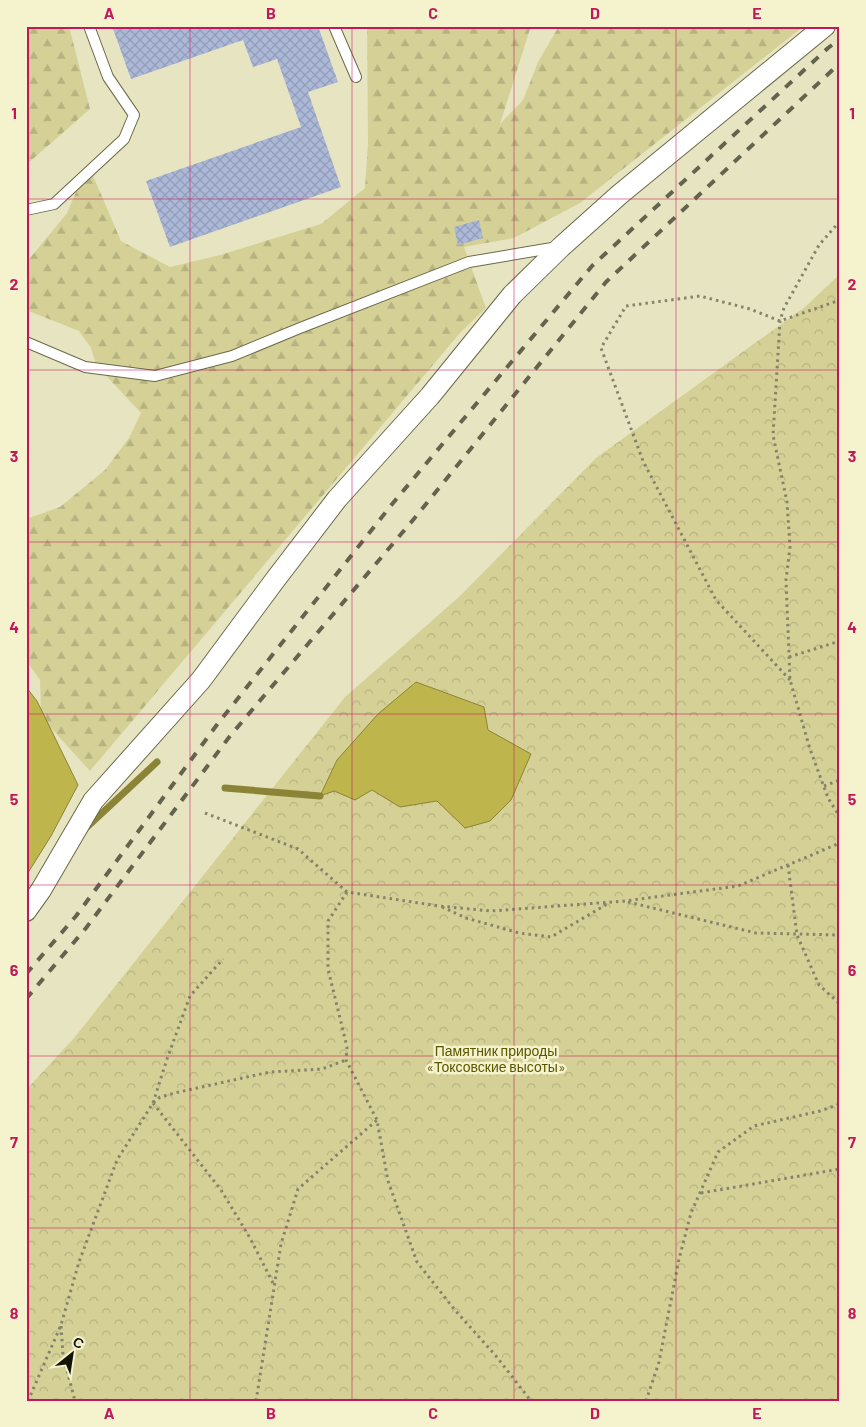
<svg xmlns="http://www.w3.org/2000/svg" width="866" height="1427" viewBox="0 0 866 1427" font-family="Barlow,sans-serif">
<defs>
<pattern id="forest-firs" width="22" height="20" patternUnits="userSpaceOnUse" patternTransform="scale(1.25)"><rect width="22" height="20" fill="#d5d196"/><path d="M5 1l3.5 6h-7zM16 11l3.5 6h-7z" fill="#b6b380"/></pattern>
<pattern id="park-crowns" width="20" height="18" patternUnits="userSpaceOnUse" patternTransform="scale(1.25)"><rect width="20" height="18" fill="#d5d196"/><path d="M2 6a3 3 0 1 1 6 0M12 15a3 3 0 1 1 6 0" fill="none" stroke="#b6b380"/></pattern>
<pattern id="building-cross-hatch" width="8" height="8" patternUnits="userSpaceOnUse" patternTransform="scale(1.25)"><rect width="8" height="8" fill="#acb8d8"/><path d="M0 0l8 8M0 8l8-8" fill="none" stroke="#939db8"/></pattern>
</defs>
<rect width="100%" height="100%" fill="#e7e5c1"/>
<path fill="url(#forest-firs)" d="M26,26H69L90,109L26,165Z
M367,26H531L500,124L523,100L538,62L559,26H804L580,203L514,238L464,247L486,308L460,333L90,771L41,717L40,680L26,660V514L29,518L60,507L105,470L129,438L141,413L96,365L91,348L79,331L26,310V263L67,213L88,164L121,241L170,267L220,255L321,224L365,188L368,142Z"/>
<path fill="url(#park-crowns)" d="M840,274V1401H26V1090L74,1038L345,697L460,596L596,458L805,307Z"/>
<path fill="#beb54c" stroke="#8b8437" d="M416,682L484,707L488,730L531,754L511,800L490,821L465,828L437,801L400,807L372,790L355,800L334,791L320,796L337,760L378,714Z
M26,687L37,701L78,785L51,836L26,876Z"/>
<g fill="none" stroke-linecap="round" stroke-linejoin="round">
<path stroke="#8b8437" stroke-width="7" d="M225,788L320,796
M86,828L157,762"/>
</g>
<path fill="url(#building-cross-hatch)" d="M112,26H318L338,82L308,92L341,187L170,247L146,181L301,127L277,59L253,67L243,40L131,79Z
M479,220L483,238L458,245L454,227Z"/>
<g fill="none" stroke-linecap="round" stroke-linejoin="round">
<g stroke="#6b6949" stroke-width="12">
<path id="lane" d="M334,26L356,77
M26,210L54,204L124,139L134,115L108,77L89,26
M26,342L85,367L155,376L232,356L300,328L469,262L558,247"/>
</g>
<g stroke="#6b6949" stroke-width="22">
<path id="street" d="M26,911L41,890L93,801L201,680L275,580L337,499L430,396L512,295L561,247L619,195L825,26"/>
</g>
<path stroke="#85836b" stroke-width="3" stroke-dasharray="2.5 4" stroke-linecap="butt" d="M840,221L819,245L784,308L780,321L773,435L787,502L790,547L786,580L790,680L810,749L828,798L840,817
M789,657L840,641
M790,680L716,600L643,461L601,348L626,306L700,296L750,309L780,321L840,300
M824,786L840,780
M205,813L298,849L347,892L439,906L491,911L625,901L738,886L840,843
M788,865L797,935L819,985L840,1004
M347,892L328,921V969L347,1047L346,1060L377,1120L388,1181L417,1262L454,1309L496,1356L531,1401
M628,902L756,933L840,935
M442,907L466,918L519,933L551,937L609,903
M26,1058L28,1054
M153,1103L221,1190L250,1238L274,1285
M153,1103L167,1059L190,996L223,959
M701,1193L840,1169
M61,1326L63,1355L75,1401
M28,1401L61,1325L79,1262L117,1160L153,1103L160,1097L179,1092L270,1072L322,1069L346,1060
M256,1401L281,1244L298,1189L377,1120
M646,1401L659,1362L679,1259L691,1213L718,1152L754,1126L820,1111L840,1104"/>
<use href="#lane" stroke="#fff" stroke-width="10"/>
<use href="#street" stroke="#fff" stroke-width="20"/>
<path stroke="#64634e" stroke-width="4" stroke-dasharray="9 9" stroke-linecap="butt" d="M26,974L76,916L216,726L393,503L592,266L828,48L840,39
M26,999L86,928L230,736L413,520L606,282L840,63"/>
</g>
<path fill="none" stroke="#c2185b" stroke-width="1" stroke-opacity="0.55" d="M190,26V1401M352,26V1401M514,26V1401M676,26V1401M26,199H840M26,370H840M26,542H840M26,714H840M26,885H840M26,1056H840M26,1228H840"/>
<g text-anchor="middle" dominant-baseline="central" stroke-width="5" stroke-linejoin="round" paint-order="stroke">
<g font-size="14" fill="#5c5600" stroke="#f5f2ce">
<text x="496" y="1050">Памятник природы<tspan x="496" dy="16">«Токсовские высоты»</tspan></text>
</g>
</g>
<rect width="866" height="1427" fill="none" stroke="#f5f2ce" stroke-width="55"/>
<g transform="translate(72 1354) rotate(30)" stroke="#f5f2ce" stroke-width="4" paint-order="stroke">
<path d="M0-4L9 19L0 12L-9 19Z" fill="#141307"/>
<text y="-8" font-size="14" font-weight="bold" text-anchor="middle" fill="#141307">С</text>
</g>
<rect x="28" y="28" width="810" height="1372" fill="none" stroke="#c2185b" stroke-width="2"/>
<g font-size="16" text-anchor="middle" font-weight="bold" fill="#c2185b">
<text x="109" y="19">A</text>
<text x="271" y="19">B</text>
<text x="433" y="19">C</text>
<text x="595" y="19">D</text>
<text x="757" y="19">E</text>
<text x="14" y="119">1</text>
<text x="852" y="119">1</text>
<text x="14" y="290">2</text>
<text x="852" y="290">2</text>
<text x="14" y="462">3</text>
<text x="852" y="462">3</text>
<text x="14" y="633">4</text>
<text x="852" y="633">4</text>
<text x="14" y="805">5</text>
<text x="852" y="805">5</text>
<text x="14" y="976">6</text>
<text x="852" y="976">6</text>
<text x="14" y="1148">7</text>
<text x="852" y="1148">7</text>
<text x="14" y="1319">8</text>
<text x="852" y="1319">8</text>
<text x="109" y="1419">A</text>
<text x="271" y="1419">B</text>
<text x="433" y="1419">C</text>
<text x="595" y="1419">D</text>
<text x="757" y="1419">E</text>
</g>
</svg>
